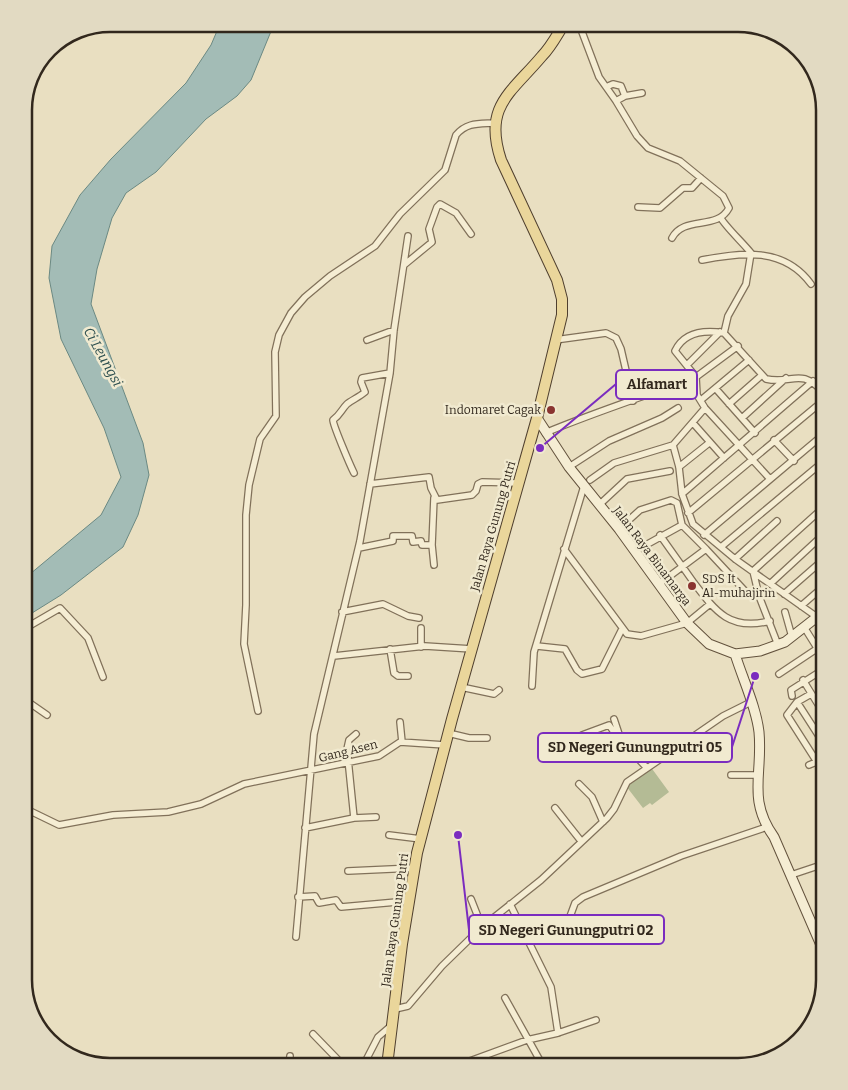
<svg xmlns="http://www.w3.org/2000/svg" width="848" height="1090" viewBox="0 0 848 1090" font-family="Bitter,serif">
<rect width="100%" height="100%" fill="#e9dfc1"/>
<path fill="#b4bb95" d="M650,766L669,792L652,805L650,803L643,808L626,786Z"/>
<path fill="#a3bcb6" stroke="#6b8983" d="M220,24H274L251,80L237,96L206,119L156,172L126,193L112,218L97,269L91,304L143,443L149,475L138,515L123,547L61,595L24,618V579L101,515L121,477L104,428L61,339L49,278L52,246L80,195L111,159L186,83L211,45Z"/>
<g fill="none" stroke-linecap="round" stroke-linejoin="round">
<g stroke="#81715a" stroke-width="8">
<path id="street" d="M579,24L599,77L616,101L637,136L648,148L680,161L723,196L729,208C717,231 684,215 672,238
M606,87L613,84L621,86L625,96
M616,101L625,96L642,93
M638,207L660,208L683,188H692L701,178
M721,218C724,225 744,244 751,253
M702,260C742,252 784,247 811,284
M404,265L432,242L429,229L437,207L440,204L456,213L471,234
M724,333L728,316L746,284L751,253
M367,340L394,330
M555,340L606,333L616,338L621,349L633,401
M738,346L696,377L697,395L705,408L770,479
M687,365L720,332
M716,389L755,433
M701,400L749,360
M729,404L762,375
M705,408L673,445L679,467L682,494L693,524L735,559L817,617
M742,418L786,378
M693,423L724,458
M545,433C595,412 646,396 696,377L675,351C684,332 705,330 724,333L766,379C794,385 799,366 824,393
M774,440L794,461
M569,467L609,441L662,418L678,408
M679,467L709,443
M354,473C350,465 333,425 333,420C341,414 341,410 347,404C352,400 359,397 365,392L361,382L362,378L390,373
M590,480L614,463L673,445
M370,484L429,477L431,488L437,500L472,495L476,491L478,484L482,482L518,483
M682,494L813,381
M599,505L627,479L670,471
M688,513L824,400
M619,529L640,510L671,500L677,503L682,525
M660,535C671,551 683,567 694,583C716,612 730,631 770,621
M704,535L824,434
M432,545L434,498
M721,547L824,461
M359,548L393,541V536H412L413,542L421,541L422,545H432L434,565
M564,549L627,634L641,636L687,623L710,604
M706,549L746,592L759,596
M635,551L682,525
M735,559L777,521
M771,583L824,534
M659,584L706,549L682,525
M784,594L824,559
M801,606L824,586
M342,612L383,604L408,616L419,618
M785,612L792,637
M804,627L824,659
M421,628V647
M24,629L60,608L88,638L103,677
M778,645L759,596L753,571L824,507
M537,646L565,649L577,670L582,674L602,669L622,629
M390,649L394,673L398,676H408
M334,656L425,646L472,649
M818,673L824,682
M779,674L818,648
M803,680L824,714
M532,686L534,652L584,486
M461,687L494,694L499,690
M811,694L797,702L787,715L817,762
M792,696L791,690L824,669
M24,699L47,715
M797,702L824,744
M258,711L244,644L246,605V515L249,485L260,439L276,416L275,352L279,335L291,313L305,297L330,276L375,246L400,214L445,170L456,135C467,122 479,124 495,123
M614,719L620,737
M400,722L402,742
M448,733L469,738H487
M356,734L349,740L347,749L354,818L376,817
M582,735L609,725L630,755H634
M632,752L646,767
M809,765L824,759
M731,775H757
M579,784L592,797L603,822
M24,808L59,825L113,815L168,812L201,804L244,784L379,756L400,742L445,745
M555,808L581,841
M305,828L354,818
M389,835L421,839
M348,871L414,868
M791,875L824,864
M298,897L315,896L319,903L336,900L341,907L408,901
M471,899L482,927
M510,904L551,987L558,1033
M568,922L575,903L583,897L681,856L767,827
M296,937L314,734L360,541L390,373L394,330L408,236
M505,998L543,1066
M395,1009L408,1006L442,966L482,927L541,880L607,818L614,809L627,782L723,716L751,702
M313,1034L344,1066
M289,1066L290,1056
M363,1066L378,1037L392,1025
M456,1066L527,1040L558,1033L596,1020
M636,1066L646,1063"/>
</g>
<g stroke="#63523d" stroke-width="11">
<path id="secondary" d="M537,418L569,467L619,529L687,623L709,644L735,654L760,651L785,642L817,617L824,615
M735,654C743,680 756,706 759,732C763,774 747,799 774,837L824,952"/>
</g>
<g stroke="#4f3f2e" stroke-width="12">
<path id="primary" d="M387,1066L402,944L417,853L452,719L537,418L562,315V299L557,280L501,160C483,106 511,93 542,56C551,47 557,35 564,24"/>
</g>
<use href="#street" stroke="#f5edd3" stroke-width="5.5"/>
<use href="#secondary" stroke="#f5edd3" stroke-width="9"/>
<use href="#primary" stroke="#ead69b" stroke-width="10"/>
</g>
<g fill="#8a3430" stroke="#f1ead0" stroke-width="2">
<circle cx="551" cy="410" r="5"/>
<circle cx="692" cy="586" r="5"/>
</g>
<g text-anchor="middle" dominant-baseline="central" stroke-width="5" stroke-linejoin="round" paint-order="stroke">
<g font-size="12" fill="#32281d" stroke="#f1ead0" text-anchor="end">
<text x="541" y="410">Indomaret Cagak</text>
<text x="702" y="579" text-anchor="start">SDS It<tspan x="702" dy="14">Al-muhajirin</tspan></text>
</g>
<g font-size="12" fill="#32281d" stroke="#f1ead0">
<text transform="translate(493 526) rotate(-74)">Jalan Raya Gunung Putri</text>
<text transform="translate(652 556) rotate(53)">Jalan Raya Binamarga</text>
<text transform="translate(348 751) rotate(-14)">Gang Asen</text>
<text transform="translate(395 920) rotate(-82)">Jalan Raya Gunung Putri</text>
</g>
<g font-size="14" font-style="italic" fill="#2e5050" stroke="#f1ead0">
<text transform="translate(103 357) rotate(61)">Ci Leungsi</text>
</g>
</g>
<path d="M0 0H848V1090H0ZM110 32H738A78 78 0 0 1 816 110V980A78 78 0 0 1 738 1058H110A78 78 0 0 1 32 980V110A78 78 0 0 1 110 32Z" fill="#e2dac2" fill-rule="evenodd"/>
<path fill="none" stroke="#32281d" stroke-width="2.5" d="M110 32H738A78 78 0 0 1 816 110V980A78 78 0 0 1 738 1058H110A78 78 0 0 1 32 980V110A78 78 0 0 1 110 32Z"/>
<path fill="none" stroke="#7b2cbf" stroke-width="2" d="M540 448L616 384M755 676L732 747M458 835L469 930"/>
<g fill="#7b2cbf" stroke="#f1ead0" stroke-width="2">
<circle cx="540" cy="448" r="5"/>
<circle cx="755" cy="676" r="5"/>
<circle cx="458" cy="835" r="5"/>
</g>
<g fill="#f1ead0" stroke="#7b2cbf" stroke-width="2">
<rect x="616" y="370" width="81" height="29" rx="5"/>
<rect x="538" y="733" width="194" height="29" rx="5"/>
<rect x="469" y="915" width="195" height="29" rx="5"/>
</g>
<g font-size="14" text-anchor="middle" font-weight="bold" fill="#32281d">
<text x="657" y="389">Alfamart</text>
<text x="635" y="752">SD Negeri Gunungputri 05</text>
<text x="566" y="935">SD Negeri Gunungputri 02</text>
</g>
</svg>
